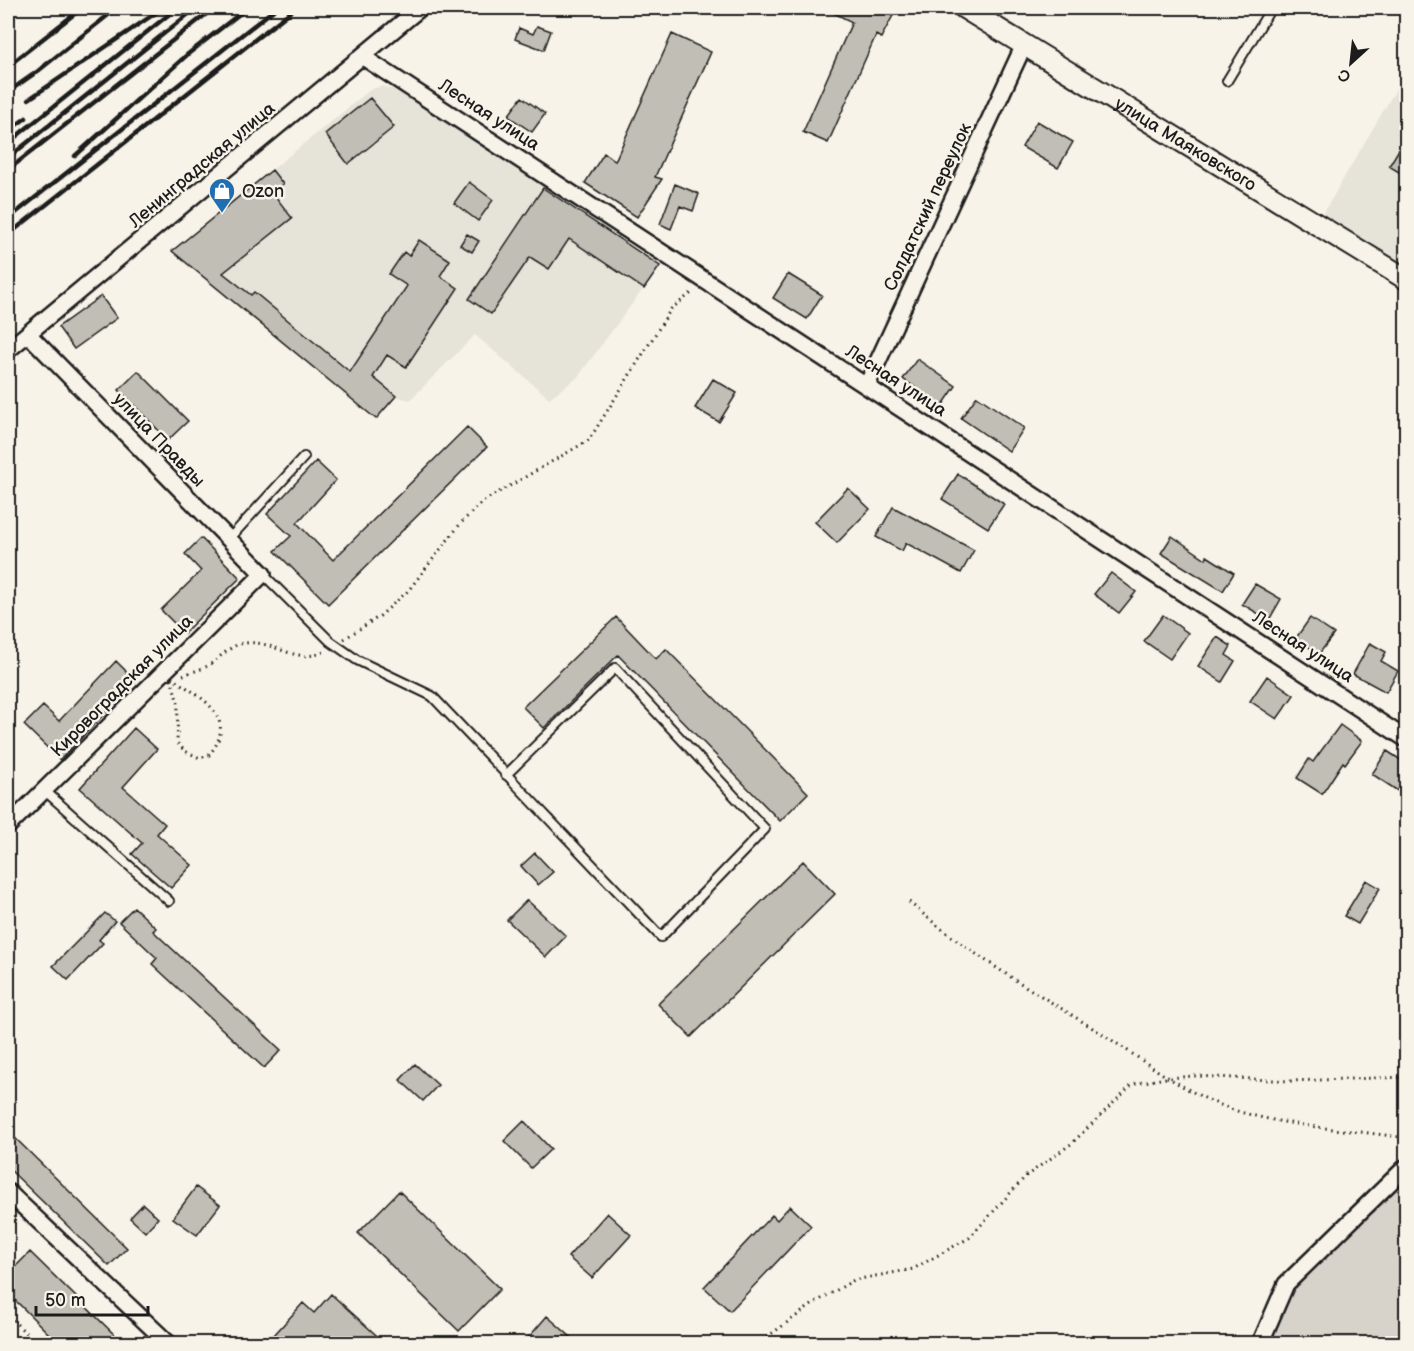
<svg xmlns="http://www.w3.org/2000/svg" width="1414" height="1351" viewBox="0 0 1414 1351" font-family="'Balsamiq Sans',sans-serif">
<rect width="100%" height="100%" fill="#f7f3e8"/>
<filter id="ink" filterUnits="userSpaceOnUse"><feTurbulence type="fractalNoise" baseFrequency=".0167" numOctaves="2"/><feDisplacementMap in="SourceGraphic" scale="12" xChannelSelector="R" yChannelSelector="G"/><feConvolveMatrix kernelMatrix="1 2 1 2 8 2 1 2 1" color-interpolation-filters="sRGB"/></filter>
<g filter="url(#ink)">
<path fill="#e6e3d9" d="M1406,72V279L1317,224Z
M381,86L400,91L660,266L577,378L549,398L475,335L410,400L396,396L376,419L172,251L370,90Z"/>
<path fill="#d7d3cb" stroke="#7a7874" stroke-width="1.5" d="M1406,1167V1343L1260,1344L1286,1284Z"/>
<path fill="#c0beb5" stroke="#1c1c1c" stroke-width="1.5" d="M824,8H897L881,38L876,35L828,143L803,132L852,22Z
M537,26L551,31L544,50L515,39L519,28L533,34Z
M672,34L711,52L655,177L662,179L637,217L585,183L604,153L615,161Z
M522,97L545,114L532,132L508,116Z
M370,98L394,127L348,164L325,134Z
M1037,121L1073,142L1058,168L1022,147Z
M1407,136V177L1389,166Z
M272,170L283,184L272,192L292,218L223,273L251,295L254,292L350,372L407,286L389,274L404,252L409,256L419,240L450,260L440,276L458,288L406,367L387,355L373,377L396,396L376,419L172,251Z
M469,182L493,200L478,221L454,203Z
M675,184L699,194L693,211L680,206L671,229L660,224Z
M543,188L660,266L644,289L569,239L549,269L530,257L491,314L469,299Z
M467,234L479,241L472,252L460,245Z
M788,274L822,295L807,319L773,298Z
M101,296L117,318L74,349L58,327Z
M917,359L956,386L942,406L903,379Z
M138,371L188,421L168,440L119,390Z
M713,379L737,393L719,422L695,408Z
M977,396L1024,428L1009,451L961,418Z
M467,427L487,447L328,604L275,551L291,536L267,514L316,461L336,480L297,523L333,560Z
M958,474L1004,504L988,528L942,499Z
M848,488L870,509L837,543L815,522Z
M893,507L974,550L961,573L906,543L902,551L876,537Z
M1172,536L1206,559L1207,556L1234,573L1223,591L1161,553Z
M201,538L240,578L184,633L161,610L201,571L185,554Z
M1111,573L1136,592L1119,613L1094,594Z
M1255,584L1281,599L1269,620L1242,604Z
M1163,615L1188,633L1170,659L1144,641Z
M616,617L656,659L666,649L808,793L780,821L618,655L544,728L523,707Z
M1310,618L1334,634L1319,654L1296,638Z
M1217,637L1231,646L1226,655L1235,661L1222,682L1198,666Z
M1370,643L1386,652L1381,661L1398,671L1386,692L1353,674Z
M116,661L136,681L60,760L24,725L43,706L59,721Z
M1267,676L1294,695L1277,719L1250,701Z
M1340,725L1362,741L1345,764L1343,762L1322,794L1297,778L1309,759L1313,762Z
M134,728L157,749L123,787L165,824L157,834L192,865L171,888L132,854L142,843L80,788Z
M1387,751L1407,764V797L1372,774Z
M535,853L553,872L538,885L521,866Z
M803,861L835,894L691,1037L658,1004Z
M1366,880L1380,888L1358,924L1344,916Z
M527,900L566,936L546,957L507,920Z
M134,907L156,928L153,931L281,1050L264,1068L152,964L157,958L119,922Z
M105,913L115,921L99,940L103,943L68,980L53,966Z
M415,1064L438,1085L423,1101L400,1080Z
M524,1121L551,1149L531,1168L504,1141Z
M8,1131L127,1248L109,1266L8,1168Z
M196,1187L220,1205L197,1235L173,1218Z
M399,1191L500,1289L459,1331L358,1233Z
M143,1204L158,1218L145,1232L130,1218Z
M790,1206L811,1226L730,1311L704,1287L772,1215L777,1220Z
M607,1213L631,1235L592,1278L568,1257Z
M30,1252L124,1344H59L8,1293V1274Z
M331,1294L386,1344H283L274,1335L303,1303L314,1313Z
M547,1316L579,1344H523Z"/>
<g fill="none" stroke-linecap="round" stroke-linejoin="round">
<g stroke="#1c1c1c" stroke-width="12">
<path id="service" d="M1227,81L1271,8
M229,539L304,457
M263,574L330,641L357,660L432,696L661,937L765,829L615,668L506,775
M44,790L169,901"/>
</g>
<g stroke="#1c1c1c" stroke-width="20">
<path id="minor" d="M363,57L1406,739
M8,350L420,8
M867,385L1024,45
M8,826L263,574L28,334
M8,1192L169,1344
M1260,1344L1286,1284L1406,1167"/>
</g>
<g stroke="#1c1c1c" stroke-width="24">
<g id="tertiary">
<path id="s1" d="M964,8L1406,279"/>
</g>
</g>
<path stroke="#1c1c1c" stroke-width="3" stroke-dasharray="1.5 4.5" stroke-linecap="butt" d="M344,639L380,616L408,591L461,523L482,502L589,440L671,309L694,291
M183,675C191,672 201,670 209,665C219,659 228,647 240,644C272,636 293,667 326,651
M171,678C201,696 240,718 209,755L200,758L185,751L177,743L178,703Z
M909,902C971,956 1031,989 1099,1032C1144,1060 1186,1095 1237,1111C1293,1128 1349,1129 1406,1138
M8,1316L38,1344
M757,1344L816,1302L854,1280L913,1269L969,1238L1026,1176L1071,1144L1133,1084L1166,1078L1195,1076L1291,1081L1406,1077"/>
<use href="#service" stroke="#f7f3e8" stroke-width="8"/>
<use href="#minor" stroke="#f7f3e8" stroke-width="15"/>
<use href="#tertiary" stroke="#f7f3e8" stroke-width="20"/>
<path stroke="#1c1c1c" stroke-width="4.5" d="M8,66L82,8
M8,92L38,71L117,8
M29,99L163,8
M8,131L26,118
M8,143L177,8
M75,156L188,54L247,8
M8,158L196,8
M8,170L214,8
M8,219L276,8
M8,235L295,8"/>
</g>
</g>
<defs>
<g id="shop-pin" transform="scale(1.35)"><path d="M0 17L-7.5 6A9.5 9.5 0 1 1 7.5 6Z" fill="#1f6fb2" stroke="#f7f3e8"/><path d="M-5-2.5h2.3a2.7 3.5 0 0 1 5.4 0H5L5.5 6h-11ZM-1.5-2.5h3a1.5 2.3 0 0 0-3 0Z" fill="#fff"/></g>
</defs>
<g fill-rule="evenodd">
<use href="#shop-pin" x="222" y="191"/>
</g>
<g text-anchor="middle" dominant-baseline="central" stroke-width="5" stroke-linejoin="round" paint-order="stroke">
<g font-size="18" fill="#1c1c1c" stroke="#f7f3e8">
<text transform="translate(489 115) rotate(33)">Лесная улица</text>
<text stroke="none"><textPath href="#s1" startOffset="260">улица Маяковского</textPath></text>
<text transform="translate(202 165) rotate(-40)">Ленинградская улица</text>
<text transform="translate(928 207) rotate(-65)">Солдатский переулок</text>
<text transform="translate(896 381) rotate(33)">Лесная улица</text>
<text transform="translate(159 440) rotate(46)">улица Правды</text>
<text transform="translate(1303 647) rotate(33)">Лесная улица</text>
<text transform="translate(122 686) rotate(-45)">Кировоградская улица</text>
</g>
<g font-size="18" fill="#1c1c1c" stroke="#f7f3e8" text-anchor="start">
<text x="242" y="191">Ozon</text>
</g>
</g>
<rect width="1414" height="1351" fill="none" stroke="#f7f3e8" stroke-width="30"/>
<rect x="15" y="15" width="1384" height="1321" fill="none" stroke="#1c1c1c" stroke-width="2" filter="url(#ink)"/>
<g transform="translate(1351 63) rotate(207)" stroke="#f7f3e8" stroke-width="4.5" paint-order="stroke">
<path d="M0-4.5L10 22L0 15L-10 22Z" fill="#1c1c1c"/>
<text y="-9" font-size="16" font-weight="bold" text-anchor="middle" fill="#1c1c1c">С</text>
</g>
<path d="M36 1306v9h112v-9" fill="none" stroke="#1c1c1c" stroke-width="3"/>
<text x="45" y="1306" font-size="18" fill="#1c1c1c" stroke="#f7f3e8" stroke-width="4.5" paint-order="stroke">50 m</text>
</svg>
